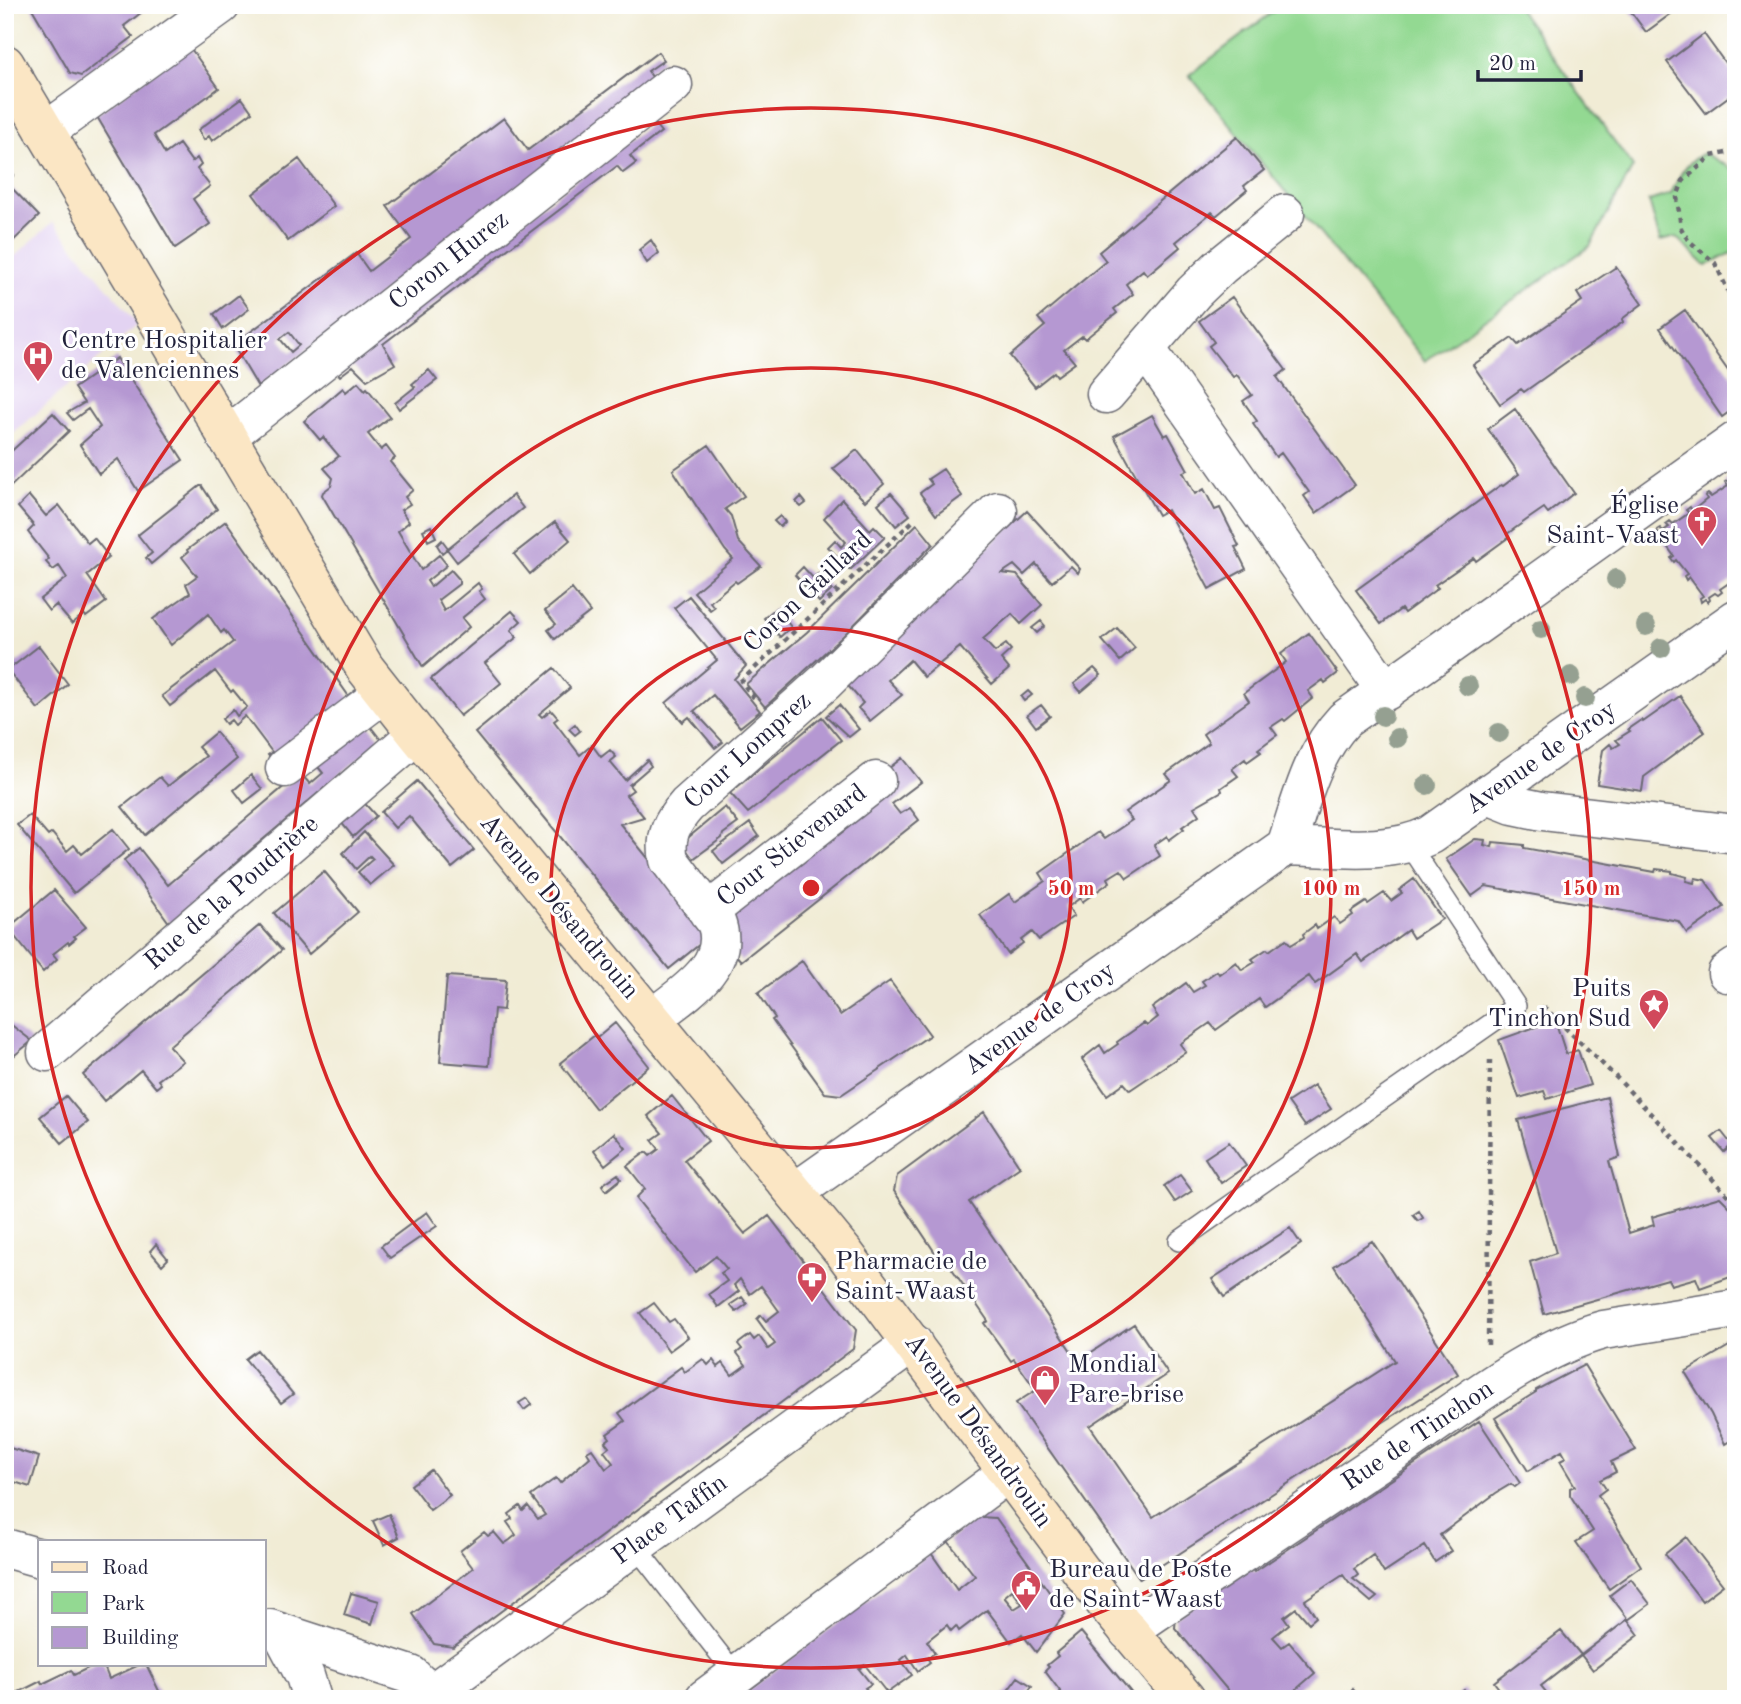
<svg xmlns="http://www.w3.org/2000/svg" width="1741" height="1704" viewBox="0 0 1741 1704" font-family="'Old Standard TT',serif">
<rect width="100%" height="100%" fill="#fff"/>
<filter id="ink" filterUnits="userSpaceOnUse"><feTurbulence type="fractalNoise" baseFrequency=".0143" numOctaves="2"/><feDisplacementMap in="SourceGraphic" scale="14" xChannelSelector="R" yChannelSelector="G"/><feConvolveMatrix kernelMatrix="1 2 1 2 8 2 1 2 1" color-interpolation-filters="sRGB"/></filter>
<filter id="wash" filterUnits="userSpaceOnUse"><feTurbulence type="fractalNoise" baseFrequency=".00686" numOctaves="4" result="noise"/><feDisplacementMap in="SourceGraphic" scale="28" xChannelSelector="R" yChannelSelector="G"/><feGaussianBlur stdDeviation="1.57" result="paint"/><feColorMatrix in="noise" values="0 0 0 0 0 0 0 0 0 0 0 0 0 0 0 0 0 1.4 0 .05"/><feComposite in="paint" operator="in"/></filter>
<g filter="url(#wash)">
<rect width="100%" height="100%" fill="#f1ecd5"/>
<path fill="#e3d3f2" d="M53,222L138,324L5,441V265Z"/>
<path fill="#93d992" stroke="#5a7e66" stroke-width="2" d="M1282,5H1516L1633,167L1590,246L1425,361L1189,75Z
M1704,153L1736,171V251L1706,266L1676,237L1660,241L1649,201L1671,194C1679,176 1685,162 1704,153Z"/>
<g id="blocks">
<path fill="#b598d2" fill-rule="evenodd" d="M30,5H151L124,26L133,37L81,76L70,73Z
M1626,5H1683L1646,32Z
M1704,34L1736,78V91L1706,113L1667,62Z
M189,46L219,88L154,135L165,154L179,144L192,162L197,158L201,165L197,169L210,186L193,199L210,224L175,248L96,115Z
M658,52L664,60L648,71L657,84L258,387L233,345L356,253L369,271L411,239L387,206L504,118L528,150ZM289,332L299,345L291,352L280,339Z
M242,98L252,112L212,141L209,136L204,140L198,130Z
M653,122L661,132L630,156L636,163L623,173L617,166L383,344L395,364L367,380L353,366L340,376L332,367Z
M1237,137L1264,170L1244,186L1247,190L1216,216L1212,212L1176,242L1180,247L1147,275L1143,270L1126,284L1133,294L1114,309L1117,313L1085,339L1082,336L1064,350L1075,363L1057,376L1054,372L1035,387L1010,356L1045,326L1038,318L1106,261L1099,252Z
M299,159L334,206L288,241L253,194Z
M5,165L14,175L6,182L39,216L5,249Z
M651,240L659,253L647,263L639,250Z
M1616,267L1642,304L1622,319L1623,322L1524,392L1521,389L1500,404L1473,365L1512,338L1518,345L1582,301L1577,293Z
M239,295L249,309L223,329L214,314Z
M1232,297L1286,370L1277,377L1355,485L1316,513L1304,496L1309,492L1281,453L1276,457L1253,424L1257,421L1243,401L1252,395L1237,375L1233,377L1209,346L1214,342L1199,321Z
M1685,310L1736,382V407L1722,417L1660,328Z
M117,358L183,460L138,491L118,459L99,474L80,445L100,427L88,409L73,420L67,413L84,403L74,388Z
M429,370L437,380L399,409L395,403L415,387L412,384Z
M358,382L365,390L367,388L390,417L368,434L381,450L386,446L395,458L390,462L413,490L405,497L410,504L401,510L409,522L398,531L421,570L439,555L447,565L427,581L431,587L451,570L459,579V584L438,600L444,611L478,583L482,589L479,591L485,599L462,618L469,627L423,667L322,495L323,492L331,486L333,478L324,468L339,456L323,437L320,440L304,421L343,388L346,392Z
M1515,409L1574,493L1548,513L1544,508L1528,519L1507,534L1509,537L1476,561L1474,558L1435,585L1438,588L1404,613L1401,609L1381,624L1356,590L1501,485L1503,486L1519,474L1488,429Z
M53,413L69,431L5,492V457Z
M1152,415L1164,436L1168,434L1188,470L1183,472L1195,494L1204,489L1215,510L1220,508L1239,546L1235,547L1246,569L1209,589L1167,510L1158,515L1114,436Z
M709,445L744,496L725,509L731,516L738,541L761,566L737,583L735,581L710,602L714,607L710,610L694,592L733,559L725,550L673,470Z
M857,450L884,484L865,501L833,469Z
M943,469L962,496L936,515L920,493L932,484L928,479Z
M1728,480L1731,484L1736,480V578L1720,589L1722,592L1718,595L1715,593L1709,597L1710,600L1708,602L1705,599L1701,602L1700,598L1703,596L1689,577L1686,580L1684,576L1687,574L1676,560L1674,562L1671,558L1674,556L1661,538L1658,539L1656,536L1659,535L1657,530L1660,528L1663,531L1669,527L1666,524L1670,521L1673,524L1689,513L1686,510L1690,507L1692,511L1707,499L1705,496L1708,494L1711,497L1728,486L1725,482Z
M200,486H202L217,509L151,564L146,558L152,553L138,535Z
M891,493L910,515L896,526L878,504Z
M513,495L523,508L457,562L447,549Z
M29,496L46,516L59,505L88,543L94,538L109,557L87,575L106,602L86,617L84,614L72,624L56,605L49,611L40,599L67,578L59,566L53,570L46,562L49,559L28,532L34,526L18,507Z
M801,497L806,503L801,507L796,502Z
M842,499L870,530L874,526L885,537L850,570L828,547L835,540L841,547L846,542L824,518Z
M1027,511L1080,569L1078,573L1071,566L1052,582L1036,564L1024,575L1014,565L1002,573L1017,575L1042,605L1021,624L1012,614L983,639L995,652L1006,644L1011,650L1001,659L1009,669L992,684L960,647L924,677L910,660L888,680L902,695L870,721L858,708L863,703L843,680Z
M780,516L785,522L780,527L774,521Z
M226,521L357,708L272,760L268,755L272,752L245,716L235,725L231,720L226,724L222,719L233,710L237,716L247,707L233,690L231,692L215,671L170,706L162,696L233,642L224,630L221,633L208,614L171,645L153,619L190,593L186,584L197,576L182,557L188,552L187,550Z
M555,522L570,540L530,574L514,554Z
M917,524L933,544L843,636L765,707L746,684L807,632Z
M431,526L436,537L428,541L423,530Z
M442,540L448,548L442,553L437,545Z
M803,567L813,578L818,574L832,590L819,602L795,575Z
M572,589L590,612L555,639L548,630L556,624L545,611Z
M689,596L746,666L734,679L760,711L740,727L713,695L694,711L723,742L715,748L689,717L683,722L666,703L717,660L674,608Z
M776,608L791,627L780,637L764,618Z
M512,611L521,621L511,630L517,637L485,663L501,683L460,716L431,679Z
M1041,621L1045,626L1037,633L1032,628Z
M1117,628L1135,648L1120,661L1102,640Z
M1309,633L1338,673L1325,683L1323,680L1308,691L1313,698L1285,721L1283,719L1271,727L1277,735L1258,749L1261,752L1247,762L1245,759L1232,769L1238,776L1221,788L1222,791L1194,807L1199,815L1182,827L1184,829L1169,840L1167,836L1154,845L1160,856L1127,878L1121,870L1108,878L1110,882L1082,902L1080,898L1068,907L1074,916L1039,940L1032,932L1021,940L1023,943L1008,954L980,915L1009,894L1015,902L1045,881L1040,873L1098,832L1104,839L1132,820L1125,812L1171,780L1166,774L1209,743L1203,734L1249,701L1244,693L1286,662L1281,654Z
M39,646L68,684L38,709L8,670Z
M554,668L570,688L539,714L542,717L551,710L558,718L554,721L580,755L592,745L601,757L610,750L616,757L610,762L625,780L647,760L651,766L629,785L633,790L626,795L644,817L620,824L711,935L669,969L475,733Z
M1094,668L1101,675L1081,692L1074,684Z
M1028,691L1032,695L1024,701L1021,697Z
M1680,696L1705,732L1644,777L1642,791L1597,784L1603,750L1610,744L1613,748L1620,744L1616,740L1630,731L1628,729L1641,720L1643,722Z
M839,705L859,729L849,737L826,716Z
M1041,705L1050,716L1036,727L1027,715Z
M822,717L841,740L748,813L730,793Z
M364,718L381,740L247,853L209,887L212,889L170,924L124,860L139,848L168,885L300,773L310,784L323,773L313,761Z
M575,724L580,731L575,735L569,729Z
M216,732L237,759L145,835L122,807L160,777L168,786L206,756L198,747Z
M902,758L921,782L892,804L900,814L910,808L919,820L741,961L728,946L737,908L879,776Z
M251,775L262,789L244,803L234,790Z
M417,781L474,850L452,868L409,816L395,828L381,812Z
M359,797L376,816L353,837L336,816Z
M725,807L738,823L723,834L722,838L693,859L683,845L689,837Z
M30,815L48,836L52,833L67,851L74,845L82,854L113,829L129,849L74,893L17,825Z
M750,823L759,836L723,864L713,851Z
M364,832L394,865L370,885L358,872L373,859L370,856L356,869L343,853Z
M1475,839L1485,840L1484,845L1492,847L1493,842L1524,845V848L1655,872L1656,869L1672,871V873L1687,877L1686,881L1694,883L1695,878L1705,880L1724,907L1687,933L1678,921L1486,886L1472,896L1446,859Z
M324,871L358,912L309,954L274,913Z
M1414,879L1442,919L1413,938L1408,930L1363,962L1357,954L1315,984L1309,976L1265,1007L1259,999L1216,1030L1210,1023L1180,1044L1186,1052L1130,1090L1124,1083L1107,1095L1082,1059L1100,1045L1105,1053L1118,1044L1117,1042L1144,1023L1147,1026L1158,1017L1152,1008L1186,983L1193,992L1205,985L1202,981L1217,971L1219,974L1236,962L1242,970L1255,962L1252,959L1267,949L1269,951L1286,939L1291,945L1304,937L1303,934L1315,925L1317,929L1334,917L1340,924L1353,915L1351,912L1366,902L1368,904L1384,893L1391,901L1402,893L1399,890Z
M54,890L86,927L74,936L76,938L69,944L68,942L53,954L57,959L43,972L8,928Z
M260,925L282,950L169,1046L183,1061L158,1080L161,1084L156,1088L141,1070L104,1101L83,1075Z
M802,961L840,1015L890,981L930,1035L841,1095L825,1093L772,1020L775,1018L758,993Z
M447,976L506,980L503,1010L494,1009L489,1066L440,1062Z
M5,1020L32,1041L5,1063Z
M1555,1020L1566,1054L1578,1050L1590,1085L1547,1099L1544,1091L1519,1098L1499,1040Z
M615,1023L649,1066L596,1109L560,1063L595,1035L597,1038Z
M1314,1085L1331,1109L1305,1126L1288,1102Z
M66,1096L88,1122L62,1143L40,1117Z
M672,1096L708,1141L684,1160L745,1234L769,1216L856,1330L853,1349L453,1647L434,1644L413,1614L473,1568L460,1551L484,1532L488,1536L494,1532L504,1544L510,1540L516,1535L507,1522L512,1519L509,1514L520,1506L523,1511L528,1506L538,1519L545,1515L531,1496L556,1478L560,1483L590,1457L587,1452L592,1449L606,1469L613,1463L604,1451L609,1447L605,1442L610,1438L607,1434L625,1421L619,1413L681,1367L685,1372L703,1359L708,1365L713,1360L718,1367L723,1363L732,1375L746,1365L737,1353L742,1349L738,1344L750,1335L754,1340L759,1336L768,1349L775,1344L757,1319L761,1315L766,1321L779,1311L761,1286L750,1294L740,1279L734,1285L739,1291L718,1307L709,1294L727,1281L721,1273L727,1269L716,1256L695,1272L636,1198L645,1189L627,1166L646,1152L650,1156L659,1149L652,1140L662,1133L648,1116Z
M1607,1097L1620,1157L1609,1161L1629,1233L1654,1225L1652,1217L1720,1197L1736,1213V1275L1700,1288L1696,1278L1671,1285L1668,1279L1544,1314L1530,1262L1556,1253L1518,1120Z
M984,1112L1020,1167L969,1202L1078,1361L1134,1324L1168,1374L1090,1426L1153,1517L1395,1361L1334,1266L1372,1241L1458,1374L1140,1579L1016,1403L1036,1390L1014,1359L1011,1361L984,1323L988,1321L948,1263L944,1266L894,1191L897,1176Z
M1721,1131L1732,1145L1724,1152L1712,1138Z
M614,1133L626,1148L605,1165L594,1150Z
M1229,1142L1246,1166L1221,1183L1205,1158Z
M618,1174L621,1179L606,1191L602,1185Z
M1180,1175L1192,1191L1175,1202L1164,1186Z
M1419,1211L1423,1218L1418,1221L1413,1215Z
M427,1212L437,1226L390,1258L381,1246Z
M1290,1228L1301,1244L1224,1297L1212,1279Z
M156,1244L168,1259L162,1265L150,1251Z
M742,1297L747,1304L736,1312L730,1305Z
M654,1303L669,1322L674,1319L688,1337L669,1351L640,1313Z
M1736,1342V1437L1725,1444L1711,1414L1685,1372Z
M257,1350L293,1394L281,1403L245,1359Z
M1584,1365L1636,1450L1611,1462L1616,1472L1600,1480L1606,1489L1598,1495L1641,1566L1609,1589L1576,1542L1593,1531L1570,1495V1488L1575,1486L1560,1461L1566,1458L1562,1451L1528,1471L1495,1418L1536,1392V1390Z
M527,1398L532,1404L524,1410L519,1403Z
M1479,1421L1520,1483L1515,1487L1511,1484L1496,1493L1440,1535L1451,1551L1435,1562L1425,1546L1384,1573L1373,1555L1354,1569L1358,1575L1353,1579L1377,1597L1371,1602L1349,1583L1343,1575L1305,1600L1316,1617L1309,1623L1296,1608L1284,1617L1289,1624L1273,1637L1282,1647L1289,1642L1315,1673L1285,1699H1235L1175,1628L1176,1617L1251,1568L1254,1572Z
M10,1448L39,1457L30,1487L5,1479V1461Z
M431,1470L450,1495L430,1510L411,1485Z
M389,1514L399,1537L384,1545L373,1521Z
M979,1517L996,1518L1065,1614L1036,1652L1022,1634L1011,1642L987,1610L959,1631L956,1626L951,1631L947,1625L927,1641L935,1653L927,1658L930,1662L918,1671L907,1655L901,1660L912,1675L887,1693L865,1665L859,1669L871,1684L865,1688L868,1691L861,1699H737L931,1553L957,1590L975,1576L948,1541ZM1012,1590L1022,1604L1014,1609L1004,1597Z
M1686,1537L1723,1585L1702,1601L1665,1554Z
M1631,1579L1650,1604L1628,1620L1639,1635L1593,1670L1581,1655L1541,1686L1552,1699H1507L1494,1682L1561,1631L1581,1655L1628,1619L1610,1595Z
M351,1593L379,1601L372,1624L344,1615Z
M1081,1632L1129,1690L1136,1699H1066L1045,1671L1049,1667L1047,1665L1058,1656L1056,1653Z
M96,1664H103L109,1679L141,1664H146L161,1695L153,1699H5L41,1681L42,1684L71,1670L74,1675Z
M1018,1677L1032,1686L1023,1699H998L1006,1693Z
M1353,1689L1361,1699H1339L1348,1691L1350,1693Z
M1464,1690L1472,1699L1477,1694L1480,1699H1453Z"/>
</g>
</g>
<g filter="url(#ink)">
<use href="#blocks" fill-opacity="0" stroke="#6a6971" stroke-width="2"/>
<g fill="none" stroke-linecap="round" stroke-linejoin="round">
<g stroke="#6a6971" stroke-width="22">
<path id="service" d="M1179,1241L1516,1006L1409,844
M635,1546L736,1675"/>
</g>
<g stroke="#6a6971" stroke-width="41">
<path id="minor" d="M45,132L221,5
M1146,349L1386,691
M1106,394L1194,292L1221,266L1285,214
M226,437L673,85
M285,768L384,693
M1488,795L1513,805L1542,811L1736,834
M1286,846C1301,802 1311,755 1344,720L1736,441
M708,912L876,781
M1727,973L1736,967
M651,1019C680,996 733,966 716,922L669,860C664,836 672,822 687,805L825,682L998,511
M47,1052L417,734
M795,1192L1286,846C1332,847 1388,856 1430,835L1736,619
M5,1548L40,1558
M270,1629L282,1633L305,1676L312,1699
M1128,1631C1220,1568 1313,1506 1406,1444C1465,1404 1534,1349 1603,1330L1736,1309
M282,1633L411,1675L435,1699
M424,1699L913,1343
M704,1699L1009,1472"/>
</g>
<g stroke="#6a6971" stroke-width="41">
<path id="secondary" d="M5,64L365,668L417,734L845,1254L1106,1604L1186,1699"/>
</g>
<path stroke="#6a6971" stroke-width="4.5" stroke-dasharray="5 5" stroke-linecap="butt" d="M1736,151L1711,156L1683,181L1677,197L1681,228L1688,240L1715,263L1736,308
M754,698L741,681L913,521
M1542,1008L1546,1009L1619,1080L1736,1204
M1488,1345L1490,1056"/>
<use href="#service" stroke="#fff" stroke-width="19"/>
<use href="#minor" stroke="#fff" stroke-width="38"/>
<use href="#secondary" stroke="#fbe6c4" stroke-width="38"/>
</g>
<g fill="#95a091">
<circle cx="1616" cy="579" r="10"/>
<circle cx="1646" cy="626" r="10"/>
<circle cx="1541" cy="629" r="10"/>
<circle cx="1661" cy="648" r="10"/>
<circle cx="1571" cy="676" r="10"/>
<circle cx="1468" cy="686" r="10"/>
<circle cx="1585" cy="698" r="10"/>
<circle cx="1383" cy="716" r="10"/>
<circle cx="1499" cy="733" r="10"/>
<circle cx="1397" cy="738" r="10"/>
<circle cx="1427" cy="785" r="10"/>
</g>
</g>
<g fill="none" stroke="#d62828" stroke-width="3.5">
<circle cx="811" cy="888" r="260"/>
<circle cx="811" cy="888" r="520"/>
<circle cx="811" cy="888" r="780"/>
</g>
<defs>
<g id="hospital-pin" transform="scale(1.575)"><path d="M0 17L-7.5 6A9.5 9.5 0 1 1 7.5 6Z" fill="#d1495b" stroke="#fff"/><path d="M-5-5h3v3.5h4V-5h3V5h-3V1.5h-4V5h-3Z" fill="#fff"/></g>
<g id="church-pin" transform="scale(1.575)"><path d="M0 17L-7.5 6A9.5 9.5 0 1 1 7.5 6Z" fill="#d1495b" stroke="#fff"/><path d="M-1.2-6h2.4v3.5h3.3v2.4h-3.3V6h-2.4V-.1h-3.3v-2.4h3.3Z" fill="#fff"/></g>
<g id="sight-pin" transform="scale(1.575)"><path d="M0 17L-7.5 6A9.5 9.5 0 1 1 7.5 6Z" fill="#d1495b" stroke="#fff"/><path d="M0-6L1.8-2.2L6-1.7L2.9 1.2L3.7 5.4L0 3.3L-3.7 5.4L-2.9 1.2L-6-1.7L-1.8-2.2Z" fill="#fff"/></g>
<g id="pharmacy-pin" transform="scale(1.575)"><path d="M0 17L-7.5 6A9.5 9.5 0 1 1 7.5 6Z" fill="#d1495b" stroke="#fff"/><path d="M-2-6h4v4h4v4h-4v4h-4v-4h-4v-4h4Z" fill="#fff"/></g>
<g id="shop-pin" transform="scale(1.575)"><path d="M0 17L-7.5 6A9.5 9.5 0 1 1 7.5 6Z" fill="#d1495b" stroke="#fff"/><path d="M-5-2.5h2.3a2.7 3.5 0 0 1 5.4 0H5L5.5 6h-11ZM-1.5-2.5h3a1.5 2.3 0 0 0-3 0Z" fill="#fff"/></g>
<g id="civic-pin" transform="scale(1.575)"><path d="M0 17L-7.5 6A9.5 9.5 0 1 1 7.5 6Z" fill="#d1495b" stroke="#fff"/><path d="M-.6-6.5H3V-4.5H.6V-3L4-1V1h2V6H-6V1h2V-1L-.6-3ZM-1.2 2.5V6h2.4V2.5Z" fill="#fff"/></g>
</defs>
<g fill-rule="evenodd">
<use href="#hospital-pin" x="38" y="356"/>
<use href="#church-pin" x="1702" y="521"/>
<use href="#sight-pin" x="1654" y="1004"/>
<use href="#pharmacy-pin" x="812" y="1277"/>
<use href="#shop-pin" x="1045" y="1380"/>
<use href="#civic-pin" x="1026" y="1585"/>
</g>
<g text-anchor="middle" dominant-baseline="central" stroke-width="6" stroke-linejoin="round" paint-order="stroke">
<g font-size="26" fill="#22223b" stroke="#fff">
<text transform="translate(449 261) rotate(-38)">Coron Hurez</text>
<text transform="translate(808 592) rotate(-43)">Coron Gaillard</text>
<text transform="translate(748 751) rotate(-42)">Cour Lomprez</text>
<text transform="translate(1541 758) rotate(-35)">Avenue de Croy</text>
<text transform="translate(792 846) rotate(-38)">Cour Stievenard</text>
<text transform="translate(232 893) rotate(-41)">Rue de la Poudrière</text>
<text transform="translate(559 907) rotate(50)">Avenue Désandrouin</text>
<text transform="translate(1040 1019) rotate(-35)">Avenue de Croy</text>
<text transform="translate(978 1431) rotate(54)">Avenue Désandrouin</text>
<text transform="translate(1418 1436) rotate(-34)">Rue de Tinchon</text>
<text transform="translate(670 1520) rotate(-36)">Place Taffin</text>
</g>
<g font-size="26" fill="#22223b" stroke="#fff" text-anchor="start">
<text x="61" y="341">Centre Hospitalier<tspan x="61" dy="30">de Valenciennes</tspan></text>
<text x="1679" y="506" text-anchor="end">Église<tspan x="1679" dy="30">Saint-Vaast</tspan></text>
<text x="1631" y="989" text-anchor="end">Puits<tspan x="1631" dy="30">Tinchon Sud</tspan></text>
<text x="835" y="1262">Pharmacie de<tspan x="835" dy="30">Saint-Waast</tspan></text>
<text x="1068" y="1365">Mondial<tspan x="1068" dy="30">Pare-brise</tspan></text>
<text x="1049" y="1570">Bureau de Poste<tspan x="1049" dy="30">de Saint-Waast</tspan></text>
</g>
</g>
<circle cx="811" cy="888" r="10" fill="#d62828" stroke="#fff" stroke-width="3.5"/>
<g font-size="21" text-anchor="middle" font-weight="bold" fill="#d62828" stroke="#fff" stroke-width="6" stroke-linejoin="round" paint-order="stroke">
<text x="1071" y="895">50 m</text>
<text x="1331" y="895">100 m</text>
<text x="1591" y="895">150 m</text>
</g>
<rect width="1741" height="1704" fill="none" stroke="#fff" stroke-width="28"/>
<rect x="38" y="1540" width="228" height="126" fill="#ffffff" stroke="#a7a7b1" stroke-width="2"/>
<rect x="52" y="1562" width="35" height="10" fill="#fbe6c4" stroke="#a7a7b1" stroke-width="2"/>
<text x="102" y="1574" font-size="21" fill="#22223b">Road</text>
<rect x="52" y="1592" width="35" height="21" fill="#93d992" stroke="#a7a7b1" stroke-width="2"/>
<text x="102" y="1610" font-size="21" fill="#22223b">Park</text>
<rect x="52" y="1627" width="35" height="21" fill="#b598d2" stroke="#a7a7b1" stroke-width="2"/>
<text x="102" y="1644" font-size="21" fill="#22223b">Building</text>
<path d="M1478 70v10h103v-10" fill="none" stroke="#22223b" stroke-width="3.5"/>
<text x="1489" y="70" font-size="21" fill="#22223b" stroke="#ffffff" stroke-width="5" paint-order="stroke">20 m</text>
</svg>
